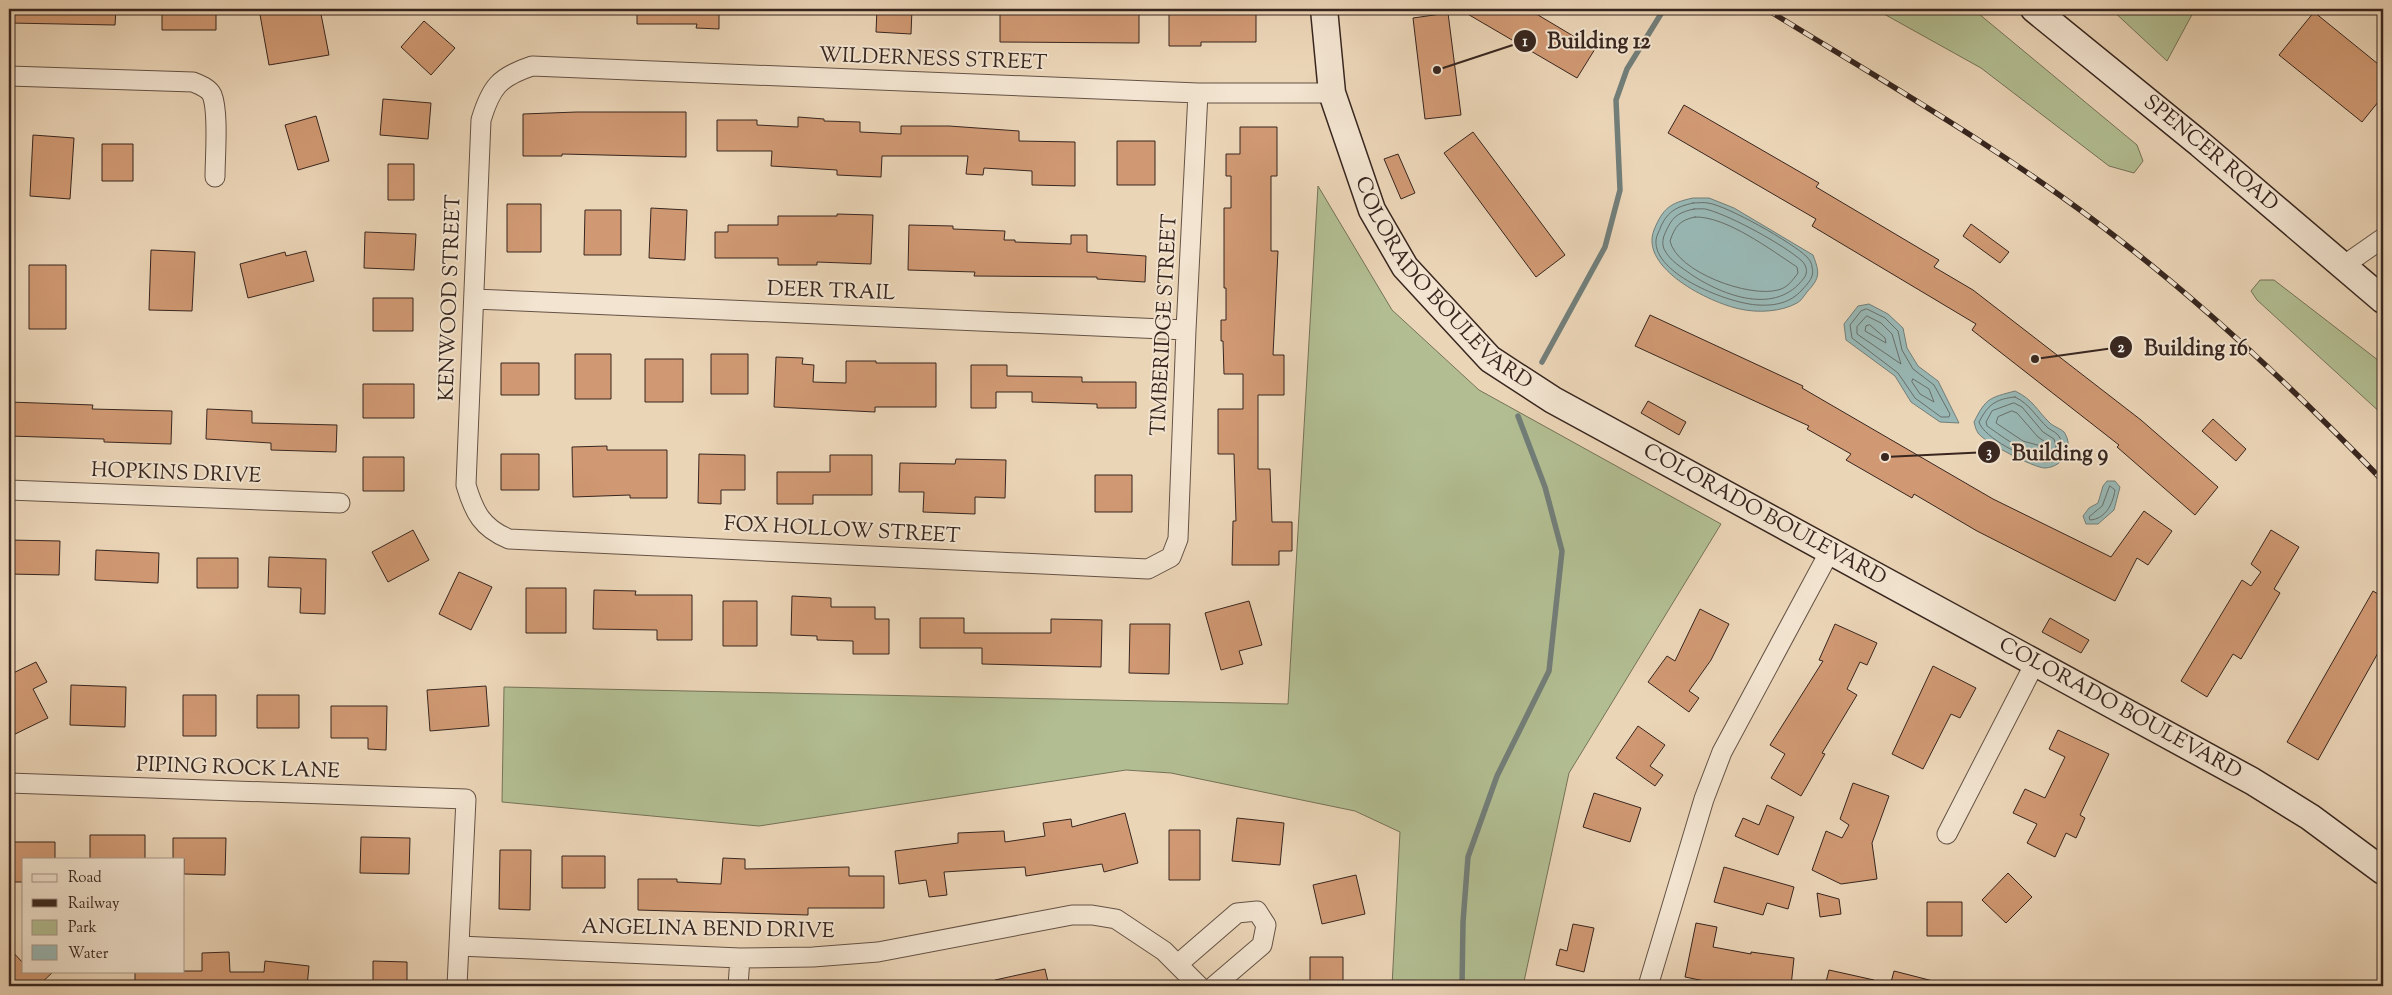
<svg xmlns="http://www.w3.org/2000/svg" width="2392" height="995" viewBox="0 0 2392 995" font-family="'Sorts Mill Goudy',serif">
<rect width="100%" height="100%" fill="#ebd5b7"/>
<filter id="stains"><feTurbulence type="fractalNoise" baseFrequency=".004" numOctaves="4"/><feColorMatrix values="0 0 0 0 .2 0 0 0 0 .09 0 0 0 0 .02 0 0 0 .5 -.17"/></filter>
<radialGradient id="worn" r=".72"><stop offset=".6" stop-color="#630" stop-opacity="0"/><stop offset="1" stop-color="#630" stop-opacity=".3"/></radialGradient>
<path fill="#b2be92" stroke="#757258" d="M1875,9H1973L2137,145L2143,161L2134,173L2109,166L1981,68Z
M2111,9H2195L2167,61Z
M1318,186L1392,310L1479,390L1721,524L1569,773L1523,986H1392L1400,832L1355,811L1171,773L1126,770L759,826L502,802L504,687L1288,704Z
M2260,280H2274L2383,364V415L2257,300L2251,291Z"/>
<path fill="#99b8b5" stroke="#727e79" d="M1693,198H1709L1734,208L1813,255C1820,273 1820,278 1807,292C1804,296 1801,301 1797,303C1781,312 1757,313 1740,309C1710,303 1639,268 1654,230C1663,208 1670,203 1693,198Z
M1869,304L1888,314L1903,328L1907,348L1918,366L1938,381L1959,423L1940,422L1911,402L1895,376L1846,340L1844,324L1858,306Z
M2015,391C2034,400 2036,410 2051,424C2055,427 2061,429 2064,432C2075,448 2063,467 2045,468C2034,468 1984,442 1978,433C1976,430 1975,426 1974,422C1986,398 1989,398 2015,391Z
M2107,481H2115L2120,487L2114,510L2098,524H2086L2083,516L2089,508L2098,503L2103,486Z"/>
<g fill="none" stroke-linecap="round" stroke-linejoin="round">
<path stroke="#686f6a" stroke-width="1" d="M1693,203C1698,203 1703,202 1708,203C1728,206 1793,243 1807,257C1810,260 1812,264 1812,267C1815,277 1808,283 1802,290C1790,303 1775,306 1758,305C1731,304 1653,275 1656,240C1656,236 1660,230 1661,226C1669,210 1677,207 1693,203Z
M1694,209C1699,209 1704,208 1709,210C1733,217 1784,245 1802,261C1807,266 1808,273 1804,278C1776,316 1724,296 1692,275C1681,267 1670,261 1664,249C1661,241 1664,235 1668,227C1674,215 1681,212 1694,209Z
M1695,217C1726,216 1771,250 1797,267L1798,273C1792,281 1787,288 1778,290C1749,298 1677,272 1670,241C1675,226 1680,220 1695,217Z
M1867,309L1885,318L1898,331L1902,350L1913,369L1934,385L1950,414L1949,417H1941L1915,398L1898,373L1852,338L1850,325L1861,311Z
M1867,316L1881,323L1892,334L1901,364L1857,334V327Z
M1870,325L1885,338L1886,343L1865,331L1866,326Z
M1913,379L1929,389L1934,402L1920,394L1912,382Z
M2015,397C2030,404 2036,417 2048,428C2052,431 2058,433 2060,438C2067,451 2058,465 2043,462C2026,459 1984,438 1979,422C1988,405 1995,399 2015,397Z
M2014,403L2022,407L2043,432L2054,439L2056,446L2053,454C2031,460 2005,438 1987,426L1986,422L1992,411Z
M2012,411L2017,413L2038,437L2048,444V448L2023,441L1996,423L1998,417Z
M2110,486L2115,490C2113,503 2106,519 2090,520L2089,517L2102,506Z"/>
<path stroke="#727e79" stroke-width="5.5" d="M1542,362L1605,247L1620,190L1616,100L1627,69L1664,9
M1462,986L1463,922L1468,857L1497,776L1549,671L1562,551L1545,487L1518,416"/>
</g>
<path fill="#d09973" stroke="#38261f" d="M9,9H116L115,25L9,23Z
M162,9H216V30H162Z
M259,9H320L329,55L269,65Z
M637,9H719V29L696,28L697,24H637Z
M877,9H912L911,34L876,32Z
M1000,9H1139V43L1000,42Z
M1169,9H1256V42H1201V46H1169Z
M1459,9H1528L1595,49L1577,78Z
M2314,12L2383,68V96L2362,122L2279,55Z
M1448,13L1461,115L1425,119L1413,18Z
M424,21L455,48L431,75L401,47Z
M383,99L431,103L428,139L380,135Z
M1684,105L1819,183L1816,187L1939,260L1934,267L1973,290L2141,420L2218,487L2195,515L2117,447L2119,445L1972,330L1976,324L1812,226L1816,219L1668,133Z
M577,112H686V157L562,154V156H523V114Z
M316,116L329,161L298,170L285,125Z
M798,117L824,119V121L860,122V132L901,134V126H949L1019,131V141L1075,142V186L1032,185V171L984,168L983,175L966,174L968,156H882L881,177L837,175V170L771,166L772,151H717V120H757V125L798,127Z
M1240,127H1277V176H1271V251H1278L1273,355H1284V395H1258V469H1270L1272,522H1292V551H1279V565H1232L1233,521H1236L1234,454H1218V409H1243V374H1224L1223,341H1221V320H1226V288H1224V208H1231V176H1226V154H1240Z
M1473,132L1565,255L1536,277L1444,153Z
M33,135L74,138L70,199L30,196Z
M1117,141H1155V185H1117Z
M102,144H133V181H102Z
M1398,154L1415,193L1401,199L1384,159Z
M388,164H414V200H388Z
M507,204H541V252H507Z
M651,208L687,210L685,260L649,258Z
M585,210H621V255H584Z
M837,214L873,215L871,264L817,262V265H778V258H715V232H728V225H778V216H837Z
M1971,224L2009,252L2000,263L1963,236Z
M909,225L953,226V229L1005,231L1004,240H1015V242L1071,244V235H1087V252L1146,256L1145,282L1097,279V277L974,276L975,272L908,270Z
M365,232L416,234L414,270L364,268Z
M151,250L195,252L192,311L149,310Z
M306,251L314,281L248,298L240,264L285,252L286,256Z
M29,265H66V329H29Z
M373,298H413V331H373Z
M1650,315L1803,386L1802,388L1993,499L2111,557L2144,511L2172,531L2148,565L2137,558L2115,601L1977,531L1914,494L1912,498L1846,460L1851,454L1807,429L1809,426L1635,346Z
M575,354H611V399H575Z
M711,354H748V394H711Z
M776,357L803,358L802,364L814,365L813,382L846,383V361H876V363H936V407H875V412L774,407Z
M645,359H683V402H645Z
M501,363H539V395H501Z
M971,365H1007V376L1082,377V382H1136V408H1097V404L1032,402V392H996V408H971Z
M363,384H414V418H363Z
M1648,401L1686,422L1679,435L1641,413Z
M9,402L93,405L92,409L172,411L171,444L104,442V439L9,436Z
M207,409L252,411V423L337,425L336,452L271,450V443L206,439Z
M2213,419L2246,449L2236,461L2202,431Z
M607,446V450H667V498H630V495L573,497L572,447Z
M501,454H539V490H501Z
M699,454L745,455V490H721V504L698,503Z
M830,455H872V495H813V504H777V472H830Z
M363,457H404V491H363Z
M956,459L1006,460L1005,498L975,497V514L923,512L924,492H899L900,463L955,464Z
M1095,475H1132V512H1095Z
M413,530L429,560L388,582L372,552Z
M2271,530L2299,547L2274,589L2280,593L2241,659L2233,654L2207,697L2181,681L2242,580L2251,586L2261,572L2251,564Z
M9,540L60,541L59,575L9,574Z
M96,550L159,553L158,583L95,580Z
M269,557L326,559L325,614L300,613L301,588L268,587Z
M197,558H238V588H197Z
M459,572L492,587L471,630L439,614Z
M526,588H566V633H526Z
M594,590L636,591L635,595H692V640H657V630L593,629Z
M2373,591L2383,597V644L2318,760L2287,742Z
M792,596L831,598V607H875V619H889V654H853V641L817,640V636L791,635Z
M723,601H757V646H723Z
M1249,601L1262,645L1239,651L1243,664L1221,670L1205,613Z
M1700,609L1729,624L1711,660L1689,691L1699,698L1689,712L1648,682L1667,656L1675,661Z
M920,618H964V633H1051V619L1102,620L1101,667L982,664V648H920Z
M2050,618L2089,640L2081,653L2042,632Z
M1130,624H1170L1169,674L1129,673Z
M1835,624L1877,643L1867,665L1860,662L1847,689L1857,695L1822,753L1825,754L1801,796L1771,778L1785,754L1770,745L1823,661L1819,660Z
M36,662L47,682L33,689L48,718L9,737V675Z
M1933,666L1976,688L1960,718L1951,714L1923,769L1892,754Z
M71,685L126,687L125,727L70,725Z
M486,686L489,726L430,731L427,690Z
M183,695H216V736H183Z
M257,695H299V728H257Z
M331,706H387L386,750L368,749V738H331Z
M1638,726L1665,745L1650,766L1663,775L1655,786L1616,758Z
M2058,730L2109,754L2080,815L2085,818L2076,838L2066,833L2055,857L2027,843L2037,824L2013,813L2025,789L2045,798L2065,757L2049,749Z
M1853,783L1889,796L1872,843L1877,879L1841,884L1812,870L1826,831L1842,838L1849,825L1840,819Z
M1594,793L1641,808L1630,842L1583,827Z
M1767,805L1794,817L1778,855L1735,836L1743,818L1759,825Z
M1125,813L1138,863L1104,872L1102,864L1026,876L1025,867L944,872L947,895L929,897L926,880L899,884L895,851L958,843V833L1004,831L1005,842L1045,836L1043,823L1071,819L1072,827Z
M1237,818L1284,823L1280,865L1232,861Z
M1169,830H1200V880H1169Z
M90,835H145V859H90Z
M361,837L410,838L409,874L360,873Z
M173,838H226L225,875L184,874V859H173Z
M9,842H55V859H24V882H9Z
M500,850H531L530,910L499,909Z
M562,856H605V888H562Z
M723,858L745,859V869L849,867V876H884V908H808V915L638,910V879H677V882L721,884Z
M1724,867L1794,887L1788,909L1767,903L1763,915L1714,902Z
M2008,873L2032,897L2006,923L1982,900Z
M1356,875L1365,914L1322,924L1313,885Z
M1817,893L1839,899L1841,914L1820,917Z
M1927,902H1962V936H1927Z
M1696,923L1717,927L1713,947L1751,954V952L1794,958L1791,986H1765L1732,981L1729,986L1685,977Z
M1573,924L1594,928L1584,972L1556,965L1560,949L1567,951Z
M9,948L24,964V971H54L38,986H9Z
M229,952L230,972H264L265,961L309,966L307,986H135V971H202V953Z
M1310,957H1343V986H1310Z
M373,961L407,962V986H373Z
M1045,969L1049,986H996L995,980Z
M1829,970L1874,980L1873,986H1825Z
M1894,971L1933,981L1932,986H1890Z"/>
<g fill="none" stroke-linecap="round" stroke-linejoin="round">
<g stroke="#655245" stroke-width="21">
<path id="street" d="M9,76L193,82C200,85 209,88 212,95C219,112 215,157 215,177
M1198,93L1186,330L1178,539L1171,557L1148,569L509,539C482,528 474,512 466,485L481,120C491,87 499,77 532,66L1198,93H1332
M2343,266L2383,238
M474,299L1186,330
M9,490L340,503
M9,783L466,799L457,986
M1947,834L2035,663
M459,946L740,958L813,957L878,952L1072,915H1092L1116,919L1164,951L1199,986
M1178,964L1237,913L1257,911L1266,925L1262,945L1214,986
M738,986L740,958
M1648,986L1704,799L1722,752L1830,551"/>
</g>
<g stroke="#38261f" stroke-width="29">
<g id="secondary">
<path id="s1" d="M1324,9L1332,93L1372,210L1405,267L1490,359L1553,400L2252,781L2310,817L2383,871"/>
<path id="s2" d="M2034,9L2200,144L2383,300"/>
</g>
</g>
<use href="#street" stroke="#f2e4d0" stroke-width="19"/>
<use href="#secondary" stroke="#f2e4d0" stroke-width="26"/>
<g stroke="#38261f" stroke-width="5.5">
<path id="rail" d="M1766,9C1888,84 2014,156 2126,245C2218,317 2302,397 2383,481"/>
</g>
<use href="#rail" stroke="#f2e4d0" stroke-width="4" stroke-dasharray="11" stroke-linecap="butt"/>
</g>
<g text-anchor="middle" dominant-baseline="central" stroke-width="4" stroke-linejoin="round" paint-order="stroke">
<g font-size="21" fill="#38261f" stroke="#f2e4d0">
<text transform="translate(933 60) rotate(2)">WILDERNESS STREET</text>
<text stroke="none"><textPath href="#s2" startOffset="228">SPENCER ROAD</textPath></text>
<text stroke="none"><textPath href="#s1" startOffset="310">COLORADO BOULEVARD</textPath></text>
<text transform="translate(831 292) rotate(2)">DEER TRAIL</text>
<text transform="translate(451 298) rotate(-88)">KENWOOD STREET</text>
<text transform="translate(1165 325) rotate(-87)">TIMBERIDGE STREET</text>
<text transform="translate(176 474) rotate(2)">HOPKINS DRIVE</text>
<text stroke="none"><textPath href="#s1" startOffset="715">COLORADO BOULEVARD</textPath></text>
<text transform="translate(842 531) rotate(3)">FOX HOLLOW STREET</text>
<text stroke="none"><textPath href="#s1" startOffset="1120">COLORADO BOULEVARD</textPath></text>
<text transform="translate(238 769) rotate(2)">PIPING ROCK LANE</text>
<text transform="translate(708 930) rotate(1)">ANGELINA BEND DRIVE</text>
</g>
</g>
<path fill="none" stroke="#38261f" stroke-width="2" d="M1437 70L1525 41M2035 359L2121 347M1885 457L1989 452"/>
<g fill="#38261f" stroke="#f2e4d0" stroke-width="2">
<circle cx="1437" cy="70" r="5"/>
<circle cx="2035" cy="359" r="5"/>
<circle cx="1885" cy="457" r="5"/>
<circle cx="1525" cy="41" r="12"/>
<circle cx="2121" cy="347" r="12"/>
<circle cx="1989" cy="452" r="12"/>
</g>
<g font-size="15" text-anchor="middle" font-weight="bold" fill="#fff">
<text x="1525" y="46">1</text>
<text x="2121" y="352">2</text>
<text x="1989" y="457">3</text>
</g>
<g font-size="22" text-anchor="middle" font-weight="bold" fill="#38261f" stroke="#f2e4d0" stroke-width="4" stroke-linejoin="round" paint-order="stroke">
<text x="1599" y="48">Building 12</text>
<text x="2196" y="355">Building 16</text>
<text x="2060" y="460">Building 9</text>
</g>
<rect width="2392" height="995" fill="none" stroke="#ebd5b7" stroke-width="30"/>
<rect x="10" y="10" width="2372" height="975" fill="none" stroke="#38261f" stroke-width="2.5"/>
<rect x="15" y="15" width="2362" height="965" fill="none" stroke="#38261f"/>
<rect x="22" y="858" width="162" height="115" fill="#f2e4d0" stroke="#a89889"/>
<rect x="32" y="874" width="25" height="8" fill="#f2e4d0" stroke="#a89889"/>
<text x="68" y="882" font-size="15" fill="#38261f">Road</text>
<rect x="32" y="899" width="25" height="8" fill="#38261f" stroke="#a89889"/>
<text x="68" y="908" font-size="15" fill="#38261f">Railway</text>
<rect x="32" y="920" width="25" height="15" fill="#b2be92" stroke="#a89889"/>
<text x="68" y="932" font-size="15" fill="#38261f">Park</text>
<rect x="32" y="945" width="25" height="15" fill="#99b8b5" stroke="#a89889"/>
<text x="68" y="958" font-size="15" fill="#38261f">Water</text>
<rect width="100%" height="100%" filter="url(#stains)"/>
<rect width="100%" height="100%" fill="url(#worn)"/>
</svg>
